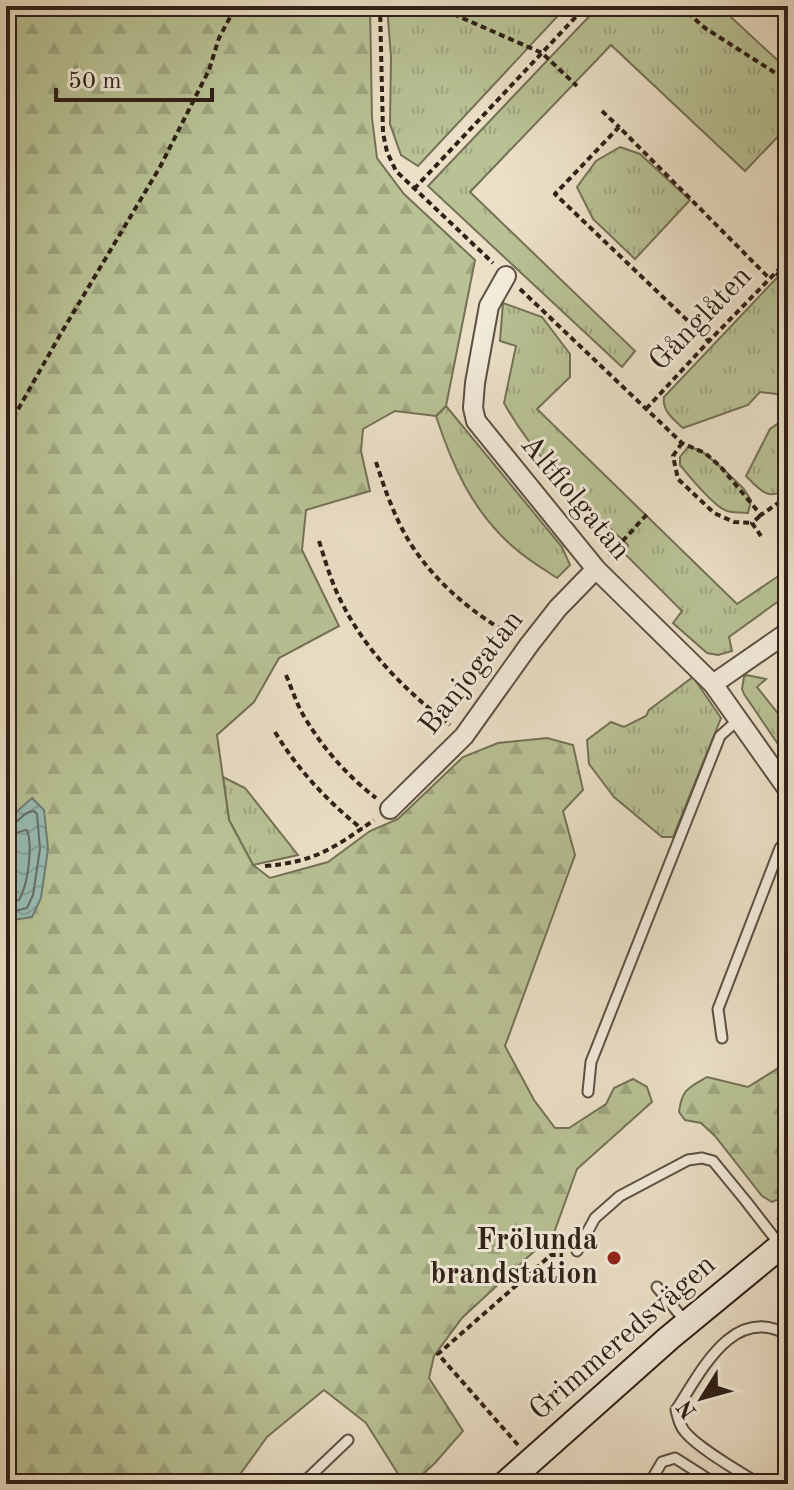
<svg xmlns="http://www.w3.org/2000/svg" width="794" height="1490" viewBox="0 0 794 1490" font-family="'Old Standard TT',serif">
<defs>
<pattern id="grass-tufts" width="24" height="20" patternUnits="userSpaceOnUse" patternTransform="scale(2)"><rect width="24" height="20" fill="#b8c295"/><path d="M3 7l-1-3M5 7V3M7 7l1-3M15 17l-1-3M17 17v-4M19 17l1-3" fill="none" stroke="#9ea680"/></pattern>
<pattern id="forest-firs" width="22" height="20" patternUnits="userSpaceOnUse" patternTransform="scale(2)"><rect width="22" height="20" fill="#b8c295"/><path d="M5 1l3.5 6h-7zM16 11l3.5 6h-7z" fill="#9ea680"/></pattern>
<pattern id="water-waves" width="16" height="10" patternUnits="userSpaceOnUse" patternTransform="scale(2)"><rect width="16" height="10" fill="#98bdb4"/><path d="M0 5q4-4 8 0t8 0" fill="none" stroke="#83a29a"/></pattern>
</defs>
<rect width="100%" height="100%" fill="#ebe0c7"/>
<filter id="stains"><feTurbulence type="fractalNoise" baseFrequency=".0025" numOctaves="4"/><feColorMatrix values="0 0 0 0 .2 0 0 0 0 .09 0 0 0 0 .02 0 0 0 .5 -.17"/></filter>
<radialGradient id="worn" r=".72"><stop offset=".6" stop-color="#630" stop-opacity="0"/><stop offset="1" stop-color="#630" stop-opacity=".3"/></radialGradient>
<path fill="url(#grass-tufts)" stroke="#747156" stroke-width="2" d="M387,6H567L418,166L401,155L390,124L391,57Z
M599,6H719L788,70V126L745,171L611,45L470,192L635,351L622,367L428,186Z
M620,147L640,154L690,200L635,259L593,219L577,187L596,161Z
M788,266V488C768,502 760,490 746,476L770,429L786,418V403L777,394L760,392L748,405L683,428C674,420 662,411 664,397Z
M503,303L542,317L570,354V377L537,409L737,604L780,575L787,595L729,637L732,651L718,655L707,653L673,623L682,611L625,554L628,545C583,503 534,458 504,403L516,346L500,341Z
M446,406L562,547L570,565L557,578C542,568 525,558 511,545C472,510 452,465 436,416Z
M688,447L700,450L721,467L743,488L751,500L748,513C741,512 733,513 727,511C714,507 689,476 680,465V457Z
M746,675L766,679L757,687L788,726V759L744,694L742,689L744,677Z
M693,677L721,718L673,837H662L614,797L589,764L587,740L611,722L624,727L646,716L649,710Z
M223,777L245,788L298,855L253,865L229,820Z"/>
<path fill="url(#forest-firs)" stroke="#747156" stroke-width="2" d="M6,6H370L372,118L377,158L404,194L475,260L446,406L436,416L395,411L363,429L361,451L370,491L306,510L302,550L339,626L279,658L254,702L217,735L229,820L253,865L270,878L328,862L370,831L398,819L463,757L498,743L547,738L573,745L583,790L563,811L575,855L505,1046L534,1100L555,1128H569L606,1104L614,1088L633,1079L647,1087L652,1102L577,1169L554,1233L462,1318L434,1356L429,1378L463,1431L435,1463L421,1476L425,1484H395L400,1477L366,1423L324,1390L267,1437L233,1484H6V921L32,916L33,799L6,821Z
M788,1062V1193L786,1196L772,1202L762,1196L715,1136L701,1123L685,1120L679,1112C682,1089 688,1088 707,1077L748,1087Z"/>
<path fill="url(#water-waves)" stroke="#6e7e75" stroke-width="2" d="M32,798L44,810L48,849L41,898L32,917L6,921V821Z"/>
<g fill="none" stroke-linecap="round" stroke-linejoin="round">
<path stroke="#646e66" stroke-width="2" d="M6,826C18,826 22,811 34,811L37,814L40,849L33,895L27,908L6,913
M6,836C14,836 20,830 27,830C33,846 28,885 19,900L6,903"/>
<g stroke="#5e5043" stroke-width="13">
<path id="lane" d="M722,1038L718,1009L780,848L788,838
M588,1092L591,1062L720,736L739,719
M577,1251L595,1218L620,1196L688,1160L702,1158L713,1161L745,1200L780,1245
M657,1287L685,1321
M302,1484L348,1440
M649,1484L662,1462L675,1458L716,1484
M759,1484C739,1471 701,1450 686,1433C680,1427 678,1418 676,1410C701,1372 733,1303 788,1335"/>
</g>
<g stroke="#5e5043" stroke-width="22">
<path id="street" d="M506,276L489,306L475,383L473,408L476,421L596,569L713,684L788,790
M713,684L788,632
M390,809L464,736L529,645L558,608L596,569"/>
</g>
<g stroke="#2f2017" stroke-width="28">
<path id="secondary" d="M505,1484L669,1338L788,1240"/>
</g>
<path stroke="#2f2017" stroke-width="4" stroke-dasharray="6 4" stroke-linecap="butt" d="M380,6L383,133L387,152L396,171L493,263
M435,6L542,53L577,86
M680,6L705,28L788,81
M602,111L619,127
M414,189L586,6
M776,273L788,283
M520,289L682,443L705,453L720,466L761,515L788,496
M709,341L555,194L619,127L770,279
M646,409L709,341L788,260
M6,425L16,413L60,335L160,167L209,70L219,38L236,6
M682,443L673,456L678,479L714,513L734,522L752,523
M376,462C384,487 393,513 406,536C430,578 471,613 513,636
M761,536L752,523L761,515
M319,541C326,563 332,585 343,605C368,654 407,692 450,725
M609,556L649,512
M784,569L788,574
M286,675C291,687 295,699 301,711C319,744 346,775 376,798
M275,732C298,770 327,801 362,829
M265,866C315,862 334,848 374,820
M778,1220L788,1205
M518,1445L438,1354L551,1255H563"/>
<use href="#lane" stroke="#f2ebdb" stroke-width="9"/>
<use href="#street" stroke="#f2ebdb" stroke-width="18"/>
<use href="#secondary" stroke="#f2ebdb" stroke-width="24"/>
</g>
<circle fill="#8f2418" stroke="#f2ebdb" stroke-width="3" cx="614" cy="1258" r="8"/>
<g text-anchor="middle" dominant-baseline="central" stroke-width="6" stroke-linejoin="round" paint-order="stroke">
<g font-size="30" fill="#2f2017" stroke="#f2ebdb">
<text transform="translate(701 319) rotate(-46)">Gånglåten</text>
<text transform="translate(575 498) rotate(50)">Altfiolgatan</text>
<text transform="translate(472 673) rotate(-52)">Banjogatan</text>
<text transform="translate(623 1338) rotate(-41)">Grimmeredsvägen</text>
</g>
<g font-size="30" font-weight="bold" fill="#2f2017" stroke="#f2ebdb" text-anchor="end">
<text x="598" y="1241">Frölunda<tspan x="598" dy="34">brandstation</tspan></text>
</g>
</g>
<rect width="794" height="1490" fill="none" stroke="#ebe0c7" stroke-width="32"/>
<rect x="8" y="8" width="778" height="1474" fill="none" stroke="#2f2017" stroke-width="4"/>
<rect x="16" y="16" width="762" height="1458" fill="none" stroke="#2f2017" stroke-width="2"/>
<g transform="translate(702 1398) rotate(233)" stroke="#f2ebdb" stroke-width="6" paint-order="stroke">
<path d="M0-6L14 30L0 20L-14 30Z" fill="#2f2017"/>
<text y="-12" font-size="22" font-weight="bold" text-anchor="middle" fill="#2f2017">N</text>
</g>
<path d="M56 88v12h156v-12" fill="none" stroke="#2f2017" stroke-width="4"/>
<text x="68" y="88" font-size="24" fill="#2f2017" stroke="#f2ebdb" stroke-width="6" paint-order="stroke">50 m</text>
<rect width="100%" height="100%" filter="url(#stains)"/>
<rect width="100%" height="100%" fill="url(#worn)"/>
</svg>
